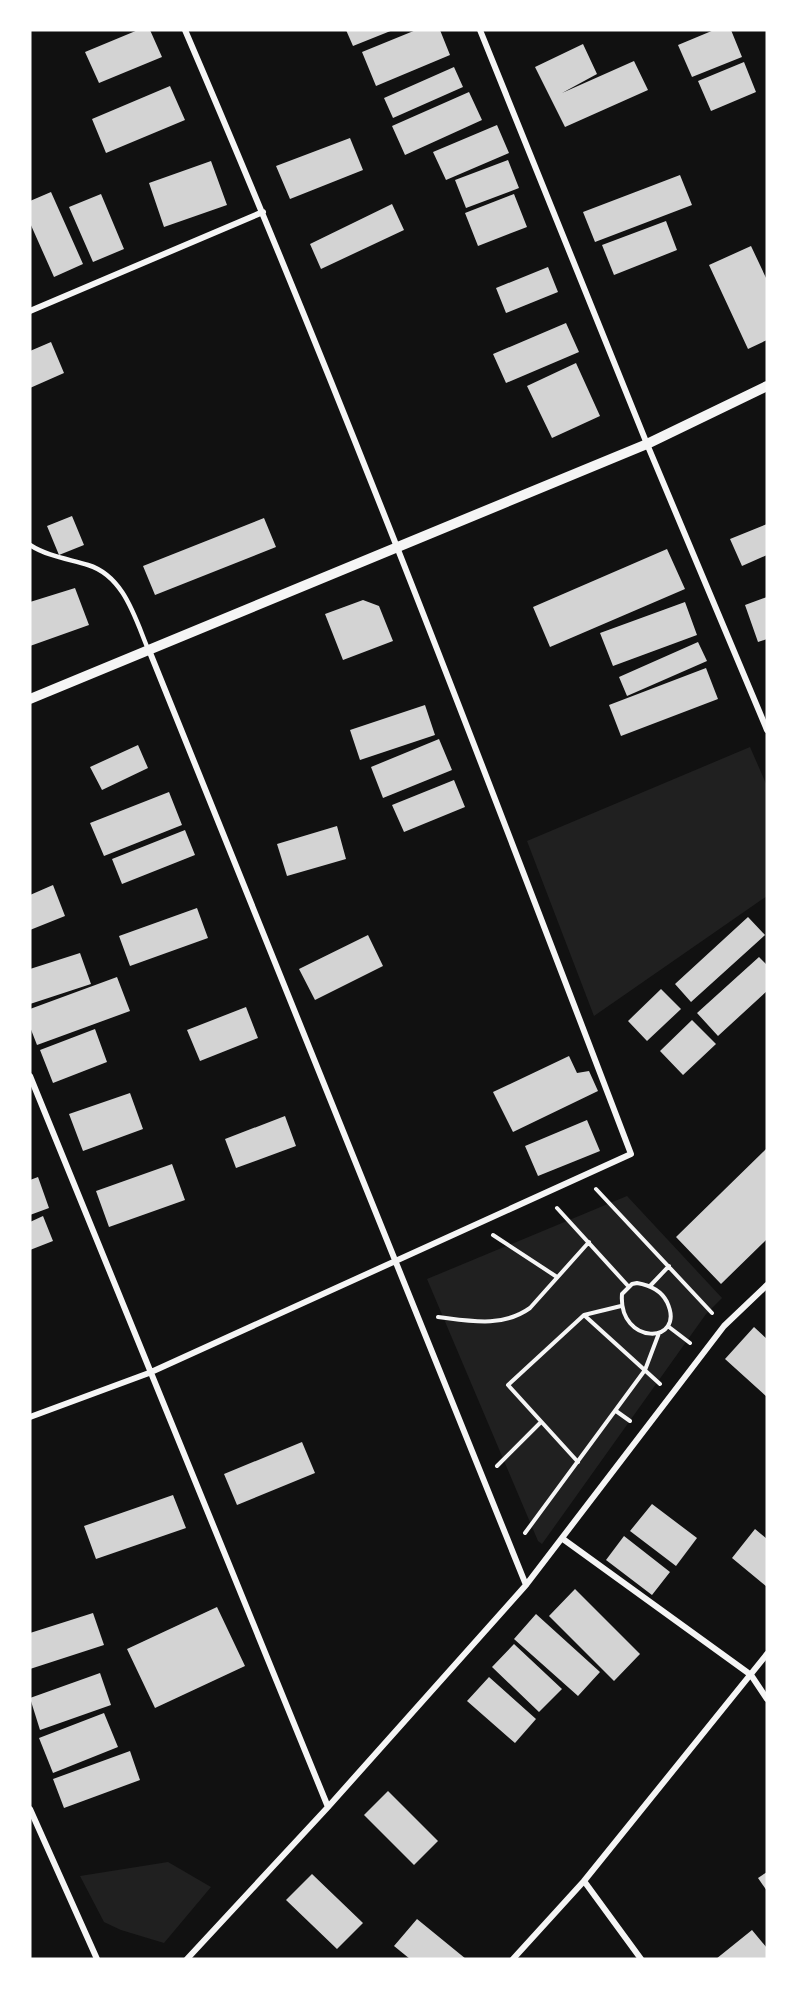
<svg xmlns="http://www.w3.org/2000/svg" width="797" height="1989" viewBox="0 0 797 1989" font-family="Figtree,sans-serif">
<rect width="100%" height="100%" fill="#111"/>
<path fill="#202020" d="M750,747L767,786V896L594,1016L527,841Z
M627,1196L722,1298L706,1314L542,1544L538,1541L427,1279Z
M168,1862L211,1887L164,1943L121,1930L104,1922L80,1876Z"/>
<path fill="#d3d3d3" d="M138,30H150L162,57L99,83L85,52Z
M346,30H393L353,46Z
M416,30H440L450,55L376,86L362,52Z
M714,30H731L742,57L692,77L678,45Z
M583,44L597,74L562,93L634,61L648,90L565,127L535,67Z
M744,62L756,92L711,111L698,81Z
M454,67L463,87L393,118L384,98Z
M170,86L185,120L106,153L92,119Z
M469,92L482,120L405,155L392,126Z
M497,125L509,153L446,180L433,152Z
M350,138L363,170L290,199L276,166Z
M508,160L519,188L466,208L455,180Z
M211,161L227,205L164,227L149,183Z
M680,175L692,205L595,242L583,212Z
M51,192L83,264L54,277L30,223V201Z
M101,194L124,249L93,262L69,207Z
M514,194L527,227L478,246L465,213Z
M392,204L404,230L321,269L310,244Z
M666,221L677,250L614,275L602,245Z
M751,246L767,280V340L748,349L709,265Z
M548,267L558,292L506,313L496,288Z
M566,323L579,352L506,383L493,354Z
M51,342L64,373L30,388V351Z
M576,363L600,416L552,438L527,386Z
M72,516L84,545L59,555L47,526Z
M264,518L276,547L155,595L143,566Z
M767,524V555L742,566L730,539Z
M667,549L685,589L550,647L533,607Z
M75,588L89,625L30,646V602Z
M767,597V639L758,642L745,605Z
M363,600L379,606L393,641L343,660L325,614Z
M685,602L697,635L613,666L600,633Z
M698,642L707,661L627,696L619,677Z
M706,668L718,699L621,736L609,705Z
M425,705L435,735L360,760L350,730Z
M439,739L452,770L383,798L371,767Z
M138,745L148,768L102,790L90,767Z
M454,780L465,807L404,832L392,805Z
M169,792L182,825L104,856L90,823Z
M337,826L346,859L287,876L277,844Z
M185,830L195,855L122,884L112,859Z
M53,885L65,916L30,930V895Z
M197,908L208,938L130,966L119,936Z
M748,917L765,935L691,1002L675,984Z
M368,935L383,966L315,1000L299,969Z
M80,953L91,984L30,1004V969Z
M759,957L767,965V991L718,1036L697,1013Z
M117,977L130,1011L37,1045L30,1027V1009Z
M661,989L681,1009L647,1041L628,1021Z
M246,1007L258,1038L200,1061L187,1030Z
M692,1020L716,1044L683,1075L660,1051Z
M95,1029L107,1062L53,1083L40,1050Z
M569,1056L577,1073L589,1071L598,1091L513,1132L493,1092Z
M130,1093L143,1129L83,1151L69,1114Z
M285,1116L296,1146L236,1168L225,1139Z
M587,1120L600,1151L538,1176L525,1146Z
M767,1148V1239L721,1284L676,1237Z
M172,1164L185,1200L109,1227L96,1191Z
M38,1177L49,1208L30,1215V1180Z
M43,1216L53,1241L30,1250V1222Z
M754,1327L767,1339V1397L725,1359Z
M302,1442L315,1473L237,1505L224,1474Z
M173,1495L186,1528L96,1559L84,1526Z
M652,1504L697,1538L676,1566L630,1531Z
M755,1529L767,1539V1587L732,1558Z
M624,1536L670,1572L652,1595L606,1560Z
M575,1589L640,1654L614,1681L549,1616Z
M217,1607L245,1666L155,1708L127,1649Z
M93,1613L104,1645L30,1669V1633Z
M536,1614L600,1672L578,1696L514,1639Z
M514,1644L562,1689L539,1712L492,1667Z
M100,1673L111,1705L40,1730L30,1698Z
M489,1677L536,1719L515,1743L467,1701Z
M104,1713L118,1747L53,1773L39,1738Z
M130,1751L140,1780L64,1808L53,1779Z
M388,1791L438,1841L414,1865L364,1815Z
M767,1872V1891L758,1878Z
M312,1874L363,1923L337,1949L286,1900Z
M417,1919L466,1959H410L394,1946Z
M752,1930L767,1948V1959H716Z"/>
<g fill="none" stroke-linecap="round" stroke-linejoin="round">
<path stroke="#f5f5f5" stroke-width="4" d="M596,1189L712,1313
M557,1208L629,1287
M493,1235L557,1277
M637,1283C649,1285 661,1290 667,1302C687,1345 618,1346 622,1294L632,1284Z
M650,1286L669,1266
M584,1315L660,1384
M438,1317C470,1321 502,1328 530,1308L589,1242
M669,1327L690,1343
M616,1411L630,1421
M578,1462L508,1385L584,1315L621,1306
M497,1466L541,1422
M525,1533L645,1370L659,1333"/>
<path stroke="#f5f5f5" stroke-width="4.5" d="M30,545C47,556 68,559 88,565C124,576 135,618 148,649"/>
<path stroke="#f5f5f5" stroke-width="6" d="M480,30L647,444L767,730
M30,311L263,212
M149,650L526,1585
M30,1076L328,1807
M30,1417L149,1373L631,1154C487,777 344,400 185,30
M563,1539L751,1675L767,1699
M30,1809L97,1959
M584,1881L641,1959
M187,1959L328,1807L526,1585L724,1326L767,1285
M513,1959L584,1881L767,1654"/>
<path stroke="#f5f5f5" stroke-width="10" d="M30,699L647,444L767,386"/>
</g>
<rect width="797" height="1989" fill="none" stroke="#ffffff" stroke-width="63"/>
</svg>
